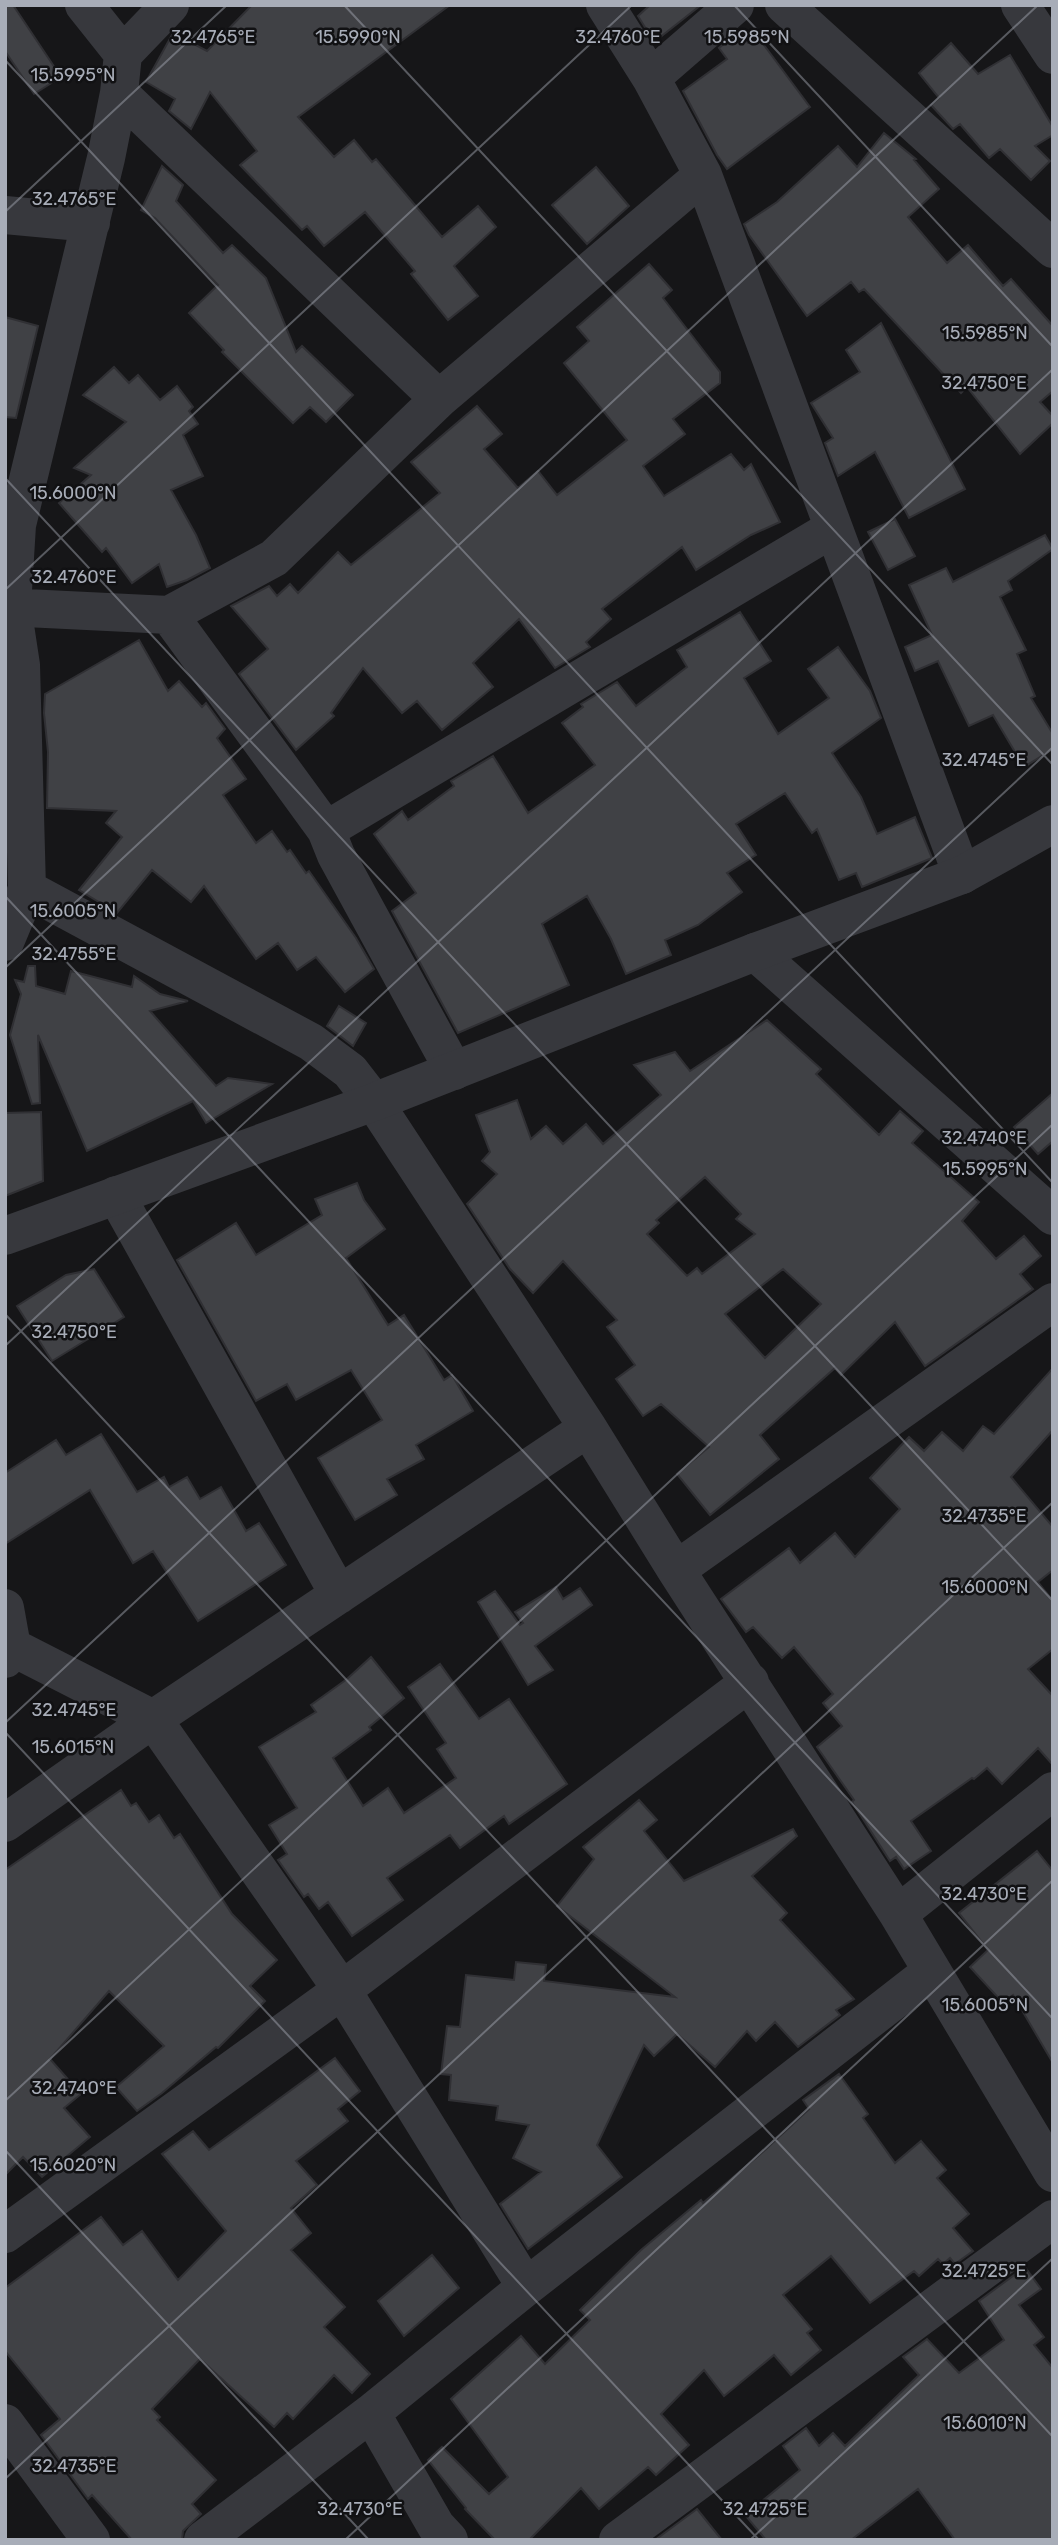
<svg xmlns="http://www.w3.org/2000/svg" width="1058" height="2545" viewBox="0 0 1058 2545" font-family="Rubik,sans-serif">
<rect width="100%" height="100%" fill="#161618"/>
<path fill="#404145" stroke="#303034" stroke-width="2" fill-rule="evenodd" d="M5,5H13L61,77L34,94L5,51Z
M252,5H450L298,117L334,157L354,140L372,162L376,159L442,237L478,206L496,227L454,266L478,296L448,320L411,274L415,271L365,212L324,246L307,226L302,230L240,165L257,151L210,92L191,129L169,111L175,99L146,82L173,33L207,51Z
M650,5H701L654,42L638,16Z
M739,31L748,43L761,41L810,107L727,169L717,155L683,91L727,59L719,48Z
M951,43L978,74L1010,55L1053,127V135L1035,146L1050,161L1031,180L1000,149L989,158L960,124L953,129L931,105L939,98L919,73Z
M884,133L916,159L914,160L939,189L908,217L947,263L968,245L1003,286L1011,279L1053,326V391L1040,402L1053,416V423L1020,454L967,387L961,393L864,289L859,292L851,282L807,316L749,235L744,224L777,202L838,146L857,167Z
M162,166L183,185L176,201L223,253L232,245L266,278L296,352L302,346L353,395L326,422L310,407L293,423L222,352L224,350L189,313L218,285L155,218L141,210Z
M596,167L629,206L587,244L552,205Z
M649,264L672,290L663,298L720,372V383L673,419L685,434L643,466L664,496L731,454L744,470L751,464L780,522L751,535L696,570L682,547L602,609L611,619L586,642L590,647L555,668L519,619L473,663L493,687L442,730L417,701L402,713L363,668L331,713L334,716L296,750L239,674L268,649L231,606L269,586L277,596L290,584L298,593L338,552L351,565L440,493L411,462L477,406L502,434L484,449L518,488L538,471L557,495L627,440L564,363L589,341L577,327Z
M5,317L38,326L16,418L5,417Z
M881,323L965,489L909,518L875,452L838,476L825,443L833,438L811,403L860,372L846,350Z
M114,367L129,383L138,375L160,400L177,386L193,407L189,411L198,424L183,435L203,476L171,490L196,535L210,568L187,580L167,587L159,564L132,583L106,548L102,552L59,503L91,475L74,468L126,422L83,395Z
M895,519L915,556L888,570L868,532Z
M1045,535L1053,549L1008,581L1012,590L1000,597L1026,650L1017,654L1035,696L1031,698L1053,734V749L1024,767L993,715L969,726L938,661L915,671L905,647L932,635L909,585L946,568L953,582Z
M740,612L771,661L744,678L778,734L829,698L808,669L838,647L870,691L881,718L832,753L861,797L877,834L915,817L932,858L862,887L856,873L839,880L817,829L812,833L785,793L736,824L756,855L727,873L742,892L698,925L665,940L671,955L626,974L611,939L587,896L542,924L569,985L458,1033L392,911L416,893L374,834L402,811L408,820L454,786L451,781L493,756L528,813L595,765L562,723L583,707L581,704L617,682L636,706L687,667L677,650Z
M139,640L168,691L179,681L202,707L206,703L225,729L217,738L246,779L223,795L256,843L272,831L287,852L290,850L306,873L309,871L356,938L374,969L345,992L316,957L297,970L278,943L256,959L204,886L191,902L152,870L117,913L79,890L122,837L106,823L116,811L47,808L48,752L44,713L45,694Z
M28,966H35L36,986L65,994L71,971L132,987L134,976L160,994L188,1001L150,1011L216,1086L228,1078L272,1084L206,1123L193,1101L87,1151L38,1035L40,1103L32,1104L10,1035L21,994L15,980L24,982Z
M339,1006L366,1023L353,1046L327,1026Z
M767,1020L821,1069L816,1074L879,1135L900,1111L923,1131L912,1143L979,1202L962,1221L996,1259L1024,1236L1041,1256L1020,1274L1033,1289L925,1366L895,1322L841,1375L835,1368L760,1435L779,1459L710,1515L677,1474L709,1447L661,1404L643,1416L616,1379L635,1365L607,1327L617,1320L563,1261L533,1293L510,1269L467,1204L497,1174L482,1161L490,1152L476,1115L517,1100L531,1139L546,1126L563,1144L586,1124L603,1144L661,1095L634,1065L675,1052L690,1071ZM705,1177L741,1214L736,1219L755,1234L702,1274L697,1268L687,1276L647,1234L659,1223L656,1220ZM783,1269L821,1304L765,1358L725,1314Z
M1053,1093V1141L1038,1154L1014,1127Z
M41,1112L43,1181L5,1196V1113Z
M357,1183L364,1200L385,1229L346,1258L388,1325L404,1315L444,1380L452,1375L473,1411L416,1445L424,1459L387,1479L397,1495L355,1520L318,1458L382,1420L351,1370L296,1400L287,1384L256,1401L177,1260L236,1223L256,1255L322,1215L315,1199Z
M94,1269L124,1317L52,1361L17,1306L66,1275Z
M1053,1368V1430L1011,1477L1053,1527V1570L1038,1582L1053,1601V1649L1028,1669L1053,1696V1765L1038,1748L1002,1784L987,1768L974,1779L972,1778L911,1821L931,1851L904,1869L896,1857L890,1861L852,1802L854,1800L817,1747L842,1726L823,1703L833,1694L794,1647L782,1658L753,1627L746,1632L721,1599L789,1548L800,1563L835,1533L855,1557L900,1509L870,1478L909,1437L924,1451L942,1432L963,1451L983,1426L994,1434Z
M101,1434L137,1492L164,1477L169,1487L187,1477L200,1499L221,1487L246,1531L259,1523L286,1565L198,1621L153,1551L133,1563L90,1490L5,1544V1473L56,1440L66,1455Z
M556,1587L563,1599L580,1588L592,1605L535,1646L553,1670L528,1685L478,1602L495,1591L520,1625L523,1623L515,1612Z
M371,1657L404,1698L369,1727L371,1730L333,1758L363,1806L388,1788L404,1813L456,1778L437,1749L446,1743L408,1687L440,1664L479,1719L509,1699L567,1784L509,1824L504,1816L460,1848L450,1835L387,1878L403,1900L352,1936L328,1902L319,1909L308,1894L304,1897L278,1860L287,1854L269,1825L297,1808L259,1747L316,1712L311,1705L347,1679Z
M121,1790L131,1806L136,1803L149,1822L159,1815L174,1838L180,1834L232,1914L277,1960L250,1986L265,2001L218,2048L216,2047L162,2093L137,2111L116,2087L164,2046L109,1991L50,2059L81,2094L64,2108L90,2137L42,2177L23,2157L5,2175V1870Z
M639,1800L657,1820L644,1831L684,1881L793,1829L797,1836L752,1876L787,1913L780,1920L854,1999L836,2010L840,2015L798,2047L775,2022L756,2041L747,2031L715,2067L677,2034L654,2056L644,2045L597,2145L622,2177L528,2249L500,2204L541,2172L513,2158L529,2125L496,2120L498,2106L449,2100L451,2075L441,2074L447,2026L460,2027L466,1975L514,1980L516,1962L546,1965L544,1981L675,1997L557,1906L594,1859L583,1847Z
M1037,1851L1053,1871V2063L1013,1995L1003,2003L970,1967L988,1950L959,1913Z
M335,2058L360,2091L338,2109L348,2121L296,2161L317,2185L291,2208L311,2233L291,2250L345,2307L324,2327L370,2374L352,2393L334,2375L293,2419L287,2413L274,2427L200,2359L152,2409L160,2417L157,2420L216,2480L192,2504L201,2514L183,2531L182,2540H132L92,2495L88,2499L41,2435L60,2419L5,2351V2288L101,2217L123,2245L142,2231L178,2280L226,2231L162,2154L193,2131L209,2150Z
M839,2074L868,2114L863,2118L895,2163L921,2141L946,2170L937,2178L969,2214L953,2228L973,2251L955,2264L950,2258L943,2264L938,2259L919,2276L914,2271L870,2303L831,2256L783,2295L812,2329L807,2333L821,2350L791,2375L774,2355L724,2396L704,2370L661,2414L689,2445L656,2475L648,2467L599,2509L581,2488L529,2540H495L465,2509L466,2508L428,2460L442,2447L489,2494L508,2477L451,2399L521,2336L545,2364L590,2320L580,2310L641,2250L701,2200L703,2203L765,2150L809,2109L803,2100Z
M432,2255L459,2288L404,2336L378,2301Z
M1025,2267L1041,2289L1019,2305L1044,2337L1034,2345L1053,2368V2540H955L918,2489L851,2540H766L745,2515L800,2470L783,2446L806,2428L819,2446L833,2433L845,2446L919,2375L903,2357L927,2339L959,2373L1004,2340L979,2301Z
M697,2509L722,2540H655Z"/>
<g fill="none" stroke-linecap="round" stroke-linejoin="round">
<path stroke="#37383d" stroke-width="38" d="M84,5L123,54
M605,5L651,78L703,175L962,875
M784,5L1053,249
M1020,5L1053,55
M651,78L735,5
M119,93L439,399
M5,215L91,223
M5,607L169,615L274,558L439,399L703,175
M169,615L326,830L336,855L454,1071
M326,830L832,529
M27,889L311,1042L350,1071L374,1102L588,1428L676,1570L898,1914L1053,2173
M5,942L27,889L21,665L12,606L17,525L106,158L119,93L123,54L170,5
M755,952L1053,1216
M116,1195L339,1595
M676,1570L1053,1302
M5,1608L12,1647L5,1659
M12,1647L153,1719L588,1428
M5,1823L153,1719L342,1990L526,2287
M898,1914L1053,1791
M5,2234L342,1990L750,1682
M371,2413L526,2287L932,1971
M5,2423L91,2540
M203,2540L371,2413L436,2526L449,2540
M618,2540L1053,2219"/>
<path stroke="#37383d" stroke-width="38" d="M5,1236L374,1102L755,952L962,875L1053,824"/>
</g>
<path fill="none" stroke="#a8adb8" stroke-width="2" stroke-opacity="0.45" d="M344,5L1053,765M734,5L1053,347M5,60L1053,1183M5,212L227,5M5,478L1053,1601M5,590L632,5M5,896L1053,2019M5,968L1038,5M5,1314L1053,2437M5,1346L1053,369M5,1723L1053,747M5,1732L759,2540M5,2101L1053,1124M5,2150L369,2540M5,2479L1053,1502M345,2540L1053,1880M750,2540L1053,2258"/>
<g font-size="18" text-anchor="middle" fill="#a8adb8" stroke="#111113" stroke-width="5" stroke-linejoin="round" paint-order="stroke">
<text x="213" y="43">32.4765°E</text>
<text x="618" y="43">32.4760°E</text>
<text x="358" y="43">15.5990°N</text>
<text x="747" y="43">15.5985°N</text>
<text x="73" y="81">15.5995°N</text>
<text x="74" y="205">32.4765°E</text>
<text x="985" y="339">15.5985°N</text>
<text x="984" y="389">32.4750°E</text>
<text x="73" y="499">15.6000°N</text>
<text x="74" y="583">32.4760°E</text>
<text x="984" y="766">32.4745°E</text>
<text x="73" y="917">15.6005°N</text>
<text x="74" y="960">32.4755°E</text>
<text x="984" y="1144">32.4740°E</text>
<text x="985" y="1175">15.5995°N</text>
<text x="74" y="1338">32.4750°E</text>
<text x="984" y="1522">32.4735°E</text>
<text x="985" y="1593">15.6000°N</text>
<text x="74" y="1716">32.4745°E</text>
<text x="73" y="1753">15.6015°N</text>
<text x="984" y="1900">32.4730°E</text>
<text x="985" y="2011">15.6005°N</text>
<text x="74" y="2094">32.4740°E</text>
<text x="73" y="2171">15.6020°N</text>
<text x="984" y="2277">32.4725°E</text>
<text x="985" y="2429">15.6010°N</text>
<text x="74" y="2472">32.4735°E</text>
<text x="360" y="2515">32.4730°E</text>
<text x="765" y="2515">32.4725°E</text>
</g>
<rect width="1058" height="2545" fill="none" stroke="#a8adb8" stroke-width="14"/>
</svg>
